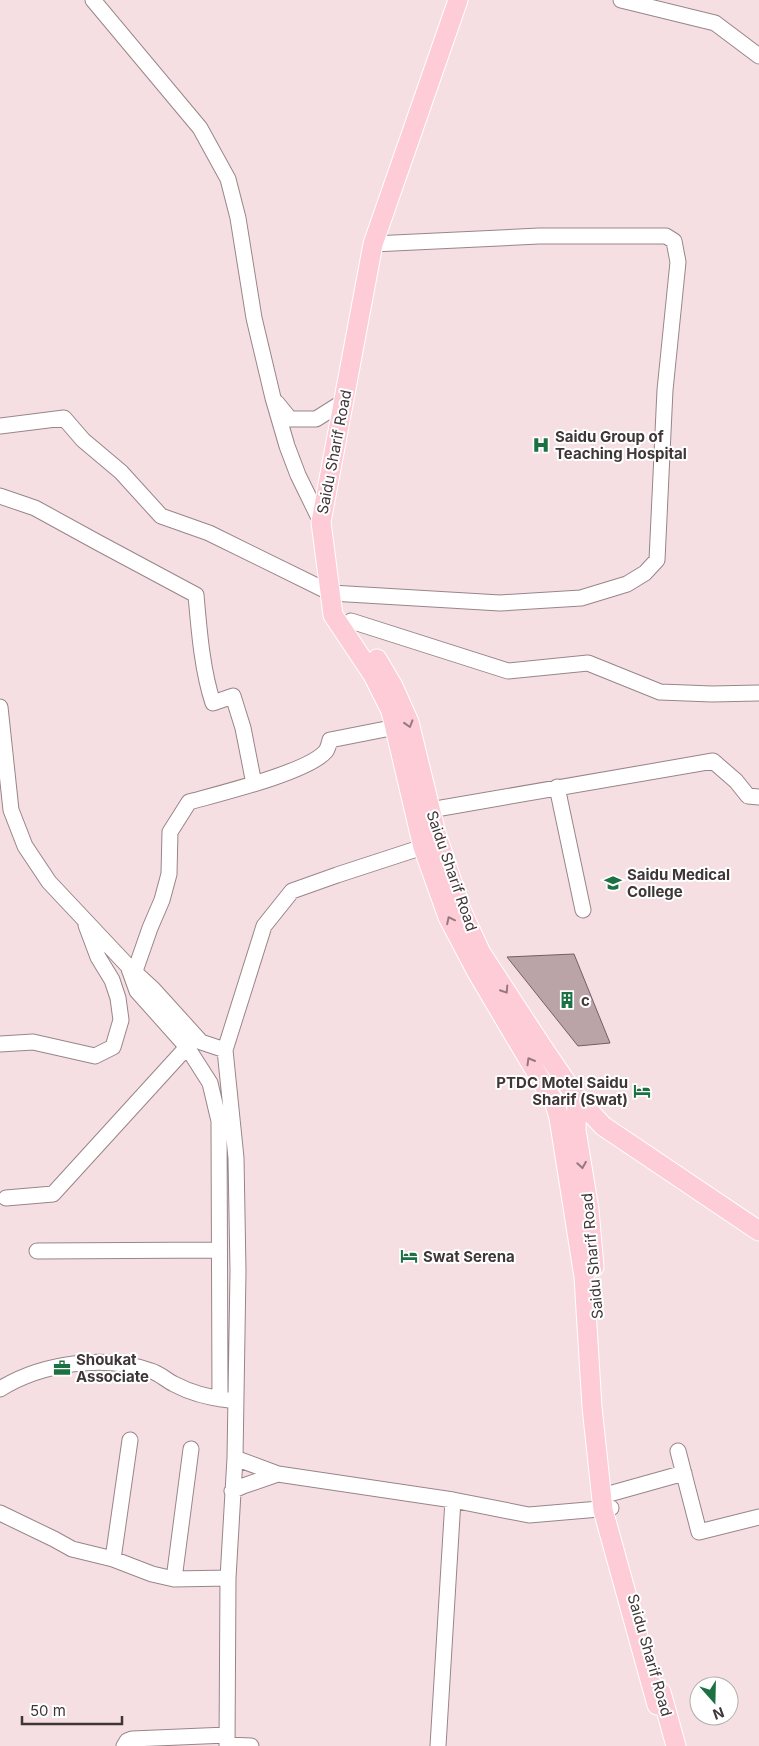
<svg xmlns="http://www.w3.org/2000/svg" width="759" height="1746" viewBox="0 0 759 1746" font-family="Inter,sans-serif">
<rect width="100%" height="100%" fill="#f6dfe3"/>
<path fill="#baa4a8" stroke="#725f63" d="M574,954L610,1043L578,1046L507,957Z"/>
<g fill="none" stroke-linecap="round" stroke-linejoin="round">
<g stroke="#998589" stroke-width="17">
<path id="minor" d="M93,0L200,128L228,179L238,218L254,318L273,398L287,446L298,475L321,522
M621,0L715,23L759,56
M277,403L290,419H316L343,402
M0,426L64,418L83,440L121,472L161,516L209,533L331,593L500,603L581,598L627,584L645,573L657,560L665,390L678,262L674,241L666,236H539L373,244
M0,496L35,508L97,542L196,595C199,629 202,670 213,703L233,696L243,728L254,784
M351,621L508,671L588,663L660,692L712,694L759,693
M0,707L11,810L25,846L49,882L128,966L153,989L201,1042L225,1050
M557,787L583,910
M430,810L713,761L736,781L748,796L759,797
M128,966L137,991L187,1047L210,1083L219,1121L220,1399
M135,971L150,928L162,900L169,874L170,832L189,802C218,794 309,772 326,751C328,748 329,744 330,740L396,727
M0,1044L33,1042L95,1056L113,1047L121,1020L118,998L112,980L98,957L86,925
M6,1198L53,1194L187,1047
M37,1251L219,1250
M0,1389C42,1363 104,1354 151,1371C159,1373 166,1380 174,1384C191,1393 210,1398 229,1400
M678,1451L699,1532L759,1517
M235,1458L278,1474L453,1500L529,1515L611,1508
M232,1491L243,1486L278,1474
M609,1494L684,1473
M0,1513L54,1539L72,1549L113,1559L152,1574L174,1579L228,1578
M113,1559L130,1440
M174,1579L191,1449
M227,1745L251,1746
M124,1746L127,1741L132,1739L227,1735
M227,1746L228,1578L235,1458L238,1271L236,1158L225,1050L264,926L292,891L337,875L432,844
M438,1746L453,1500"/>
</g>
<g stroke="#fff" stroke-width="21">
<path id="major" d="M458,0L373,244L321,522L333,615L373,675L391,711L423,847L448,917L478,974L555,1104L559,1118L584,1277L592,1407L603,1510L657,1705L664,1703
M377,659L393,686L409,722L436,833L462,912L481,953L541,1045L577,1098L576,1130L589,1210L594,1267
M577,1098L603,1126L759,1231
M661,1692L676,1746"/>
</g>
<use href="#minor" stroke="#fff" stroke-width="15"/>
<use href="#major" stroke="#fdccd7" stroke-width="19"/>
</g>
<defs><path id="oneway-chevron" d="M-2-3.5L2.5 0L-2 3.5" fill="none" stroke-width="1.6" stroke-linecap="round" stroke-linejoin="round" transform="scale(1.25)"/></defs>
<g stroke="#947a80">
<use href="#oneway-chevron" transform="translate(409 724) rotate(73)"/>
<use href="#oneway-chevron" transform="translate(450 920) rotate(-116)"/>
<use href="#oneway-chevron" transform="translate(505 990) rotate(57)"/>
<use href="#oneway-chevron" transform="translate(530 1061) rotate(-120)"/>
<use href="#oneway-chevron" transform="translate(582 1165) rotate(81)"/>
</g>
<defs>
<g id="hospital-bare" transform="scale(1.35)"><path d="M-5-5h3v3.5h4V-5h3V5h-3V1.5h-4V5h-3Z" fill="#1c7143" stroke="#fff" stroke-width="2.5" paint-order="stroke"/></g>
<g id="university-bare" transform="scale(1.35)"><path d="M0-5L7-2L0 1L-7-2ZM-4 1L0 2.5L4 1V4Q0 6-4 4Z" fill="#1c7143" stroke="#fff" stroke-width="2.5" paint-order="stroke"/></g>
<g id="building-bare" transform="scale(1.35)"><path d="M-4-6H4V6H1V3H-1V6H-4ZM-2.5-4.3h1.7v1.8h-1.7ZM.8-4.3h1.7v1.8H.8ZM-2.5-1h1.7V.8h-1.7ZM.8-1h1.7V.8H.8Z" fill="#1c7143" stroke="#fff" stroke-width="2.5" paint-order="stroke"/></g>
<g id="hotel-bare" transform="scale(1.35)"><path d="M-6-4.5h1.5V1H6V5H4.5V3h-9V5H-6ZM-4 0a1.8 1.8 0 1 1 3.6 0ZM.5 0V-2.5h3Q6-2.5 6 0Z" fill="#1c7143" stroke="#fff" stroke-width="2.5" paint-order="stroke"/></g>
<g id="office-bare" transform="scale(1.35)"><path d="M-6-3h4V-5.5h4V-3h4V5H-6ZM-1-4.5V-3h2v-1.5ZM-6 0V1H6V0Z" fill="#1c7143" stroke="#fff" stroke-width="2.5" paint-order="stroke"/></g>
</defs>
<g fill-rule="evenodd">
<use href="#hospital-bare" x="541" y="445"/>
<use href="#university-bare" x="613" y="883"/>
<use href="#building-bare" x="567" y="1000"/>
<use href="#hotel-bare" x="642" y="1091"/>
<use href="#hotel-bare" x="409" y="1256"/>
<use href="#office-bare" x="62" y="1368"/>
</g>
<g text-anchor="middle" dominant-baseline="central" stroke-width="4" stroke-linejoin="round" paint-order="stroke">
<g font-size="15" font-weight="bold" fill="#3f3638" stroke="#fff" text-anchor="start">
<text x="555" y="436">Saidu Group of<tspan x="555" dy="17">Teaching Hospital</tspan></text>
<text x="627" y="874">Saidu Medical<tspan x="627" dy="17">College</tspan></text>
<text x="581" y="1000">c</text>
<text x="628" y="1082" text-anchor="end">PTDC Motel Saidu<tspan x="628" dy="17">Sharif (Swat)</tspan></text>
<text x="423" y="1256">Swat Serena</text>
<text x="76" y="1359">Shoukat<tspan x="76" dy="17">Associate</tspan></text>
</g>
<g font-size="15" fill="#3f3638" stroke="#fff">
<text transform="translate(334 452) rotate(-79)">Saidu Sharif Road</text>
<text transform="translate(452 871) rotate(71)">Saidu Sharif Road</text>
<text transform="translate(592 1256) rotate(-95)">Saidu Sharif Road</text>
<text transform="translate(650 1655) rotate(74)">Saidu Sharif Road</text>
</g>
</g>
<g transform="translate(714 1701) rotate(160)"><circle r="24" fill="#ffffff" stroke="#b2afaf"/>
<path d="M0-4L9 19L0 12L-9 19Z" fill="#1c7143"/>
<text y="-8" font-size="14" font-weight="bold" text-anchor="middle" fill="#3f3638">N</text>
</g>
<path d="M22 1716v8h100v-8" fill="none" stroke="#3f3638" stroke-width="2.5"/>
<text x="30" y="1716" font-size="15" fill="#3f3638" stroke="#ffffff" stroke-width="4" paint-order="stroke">50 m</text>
</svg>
